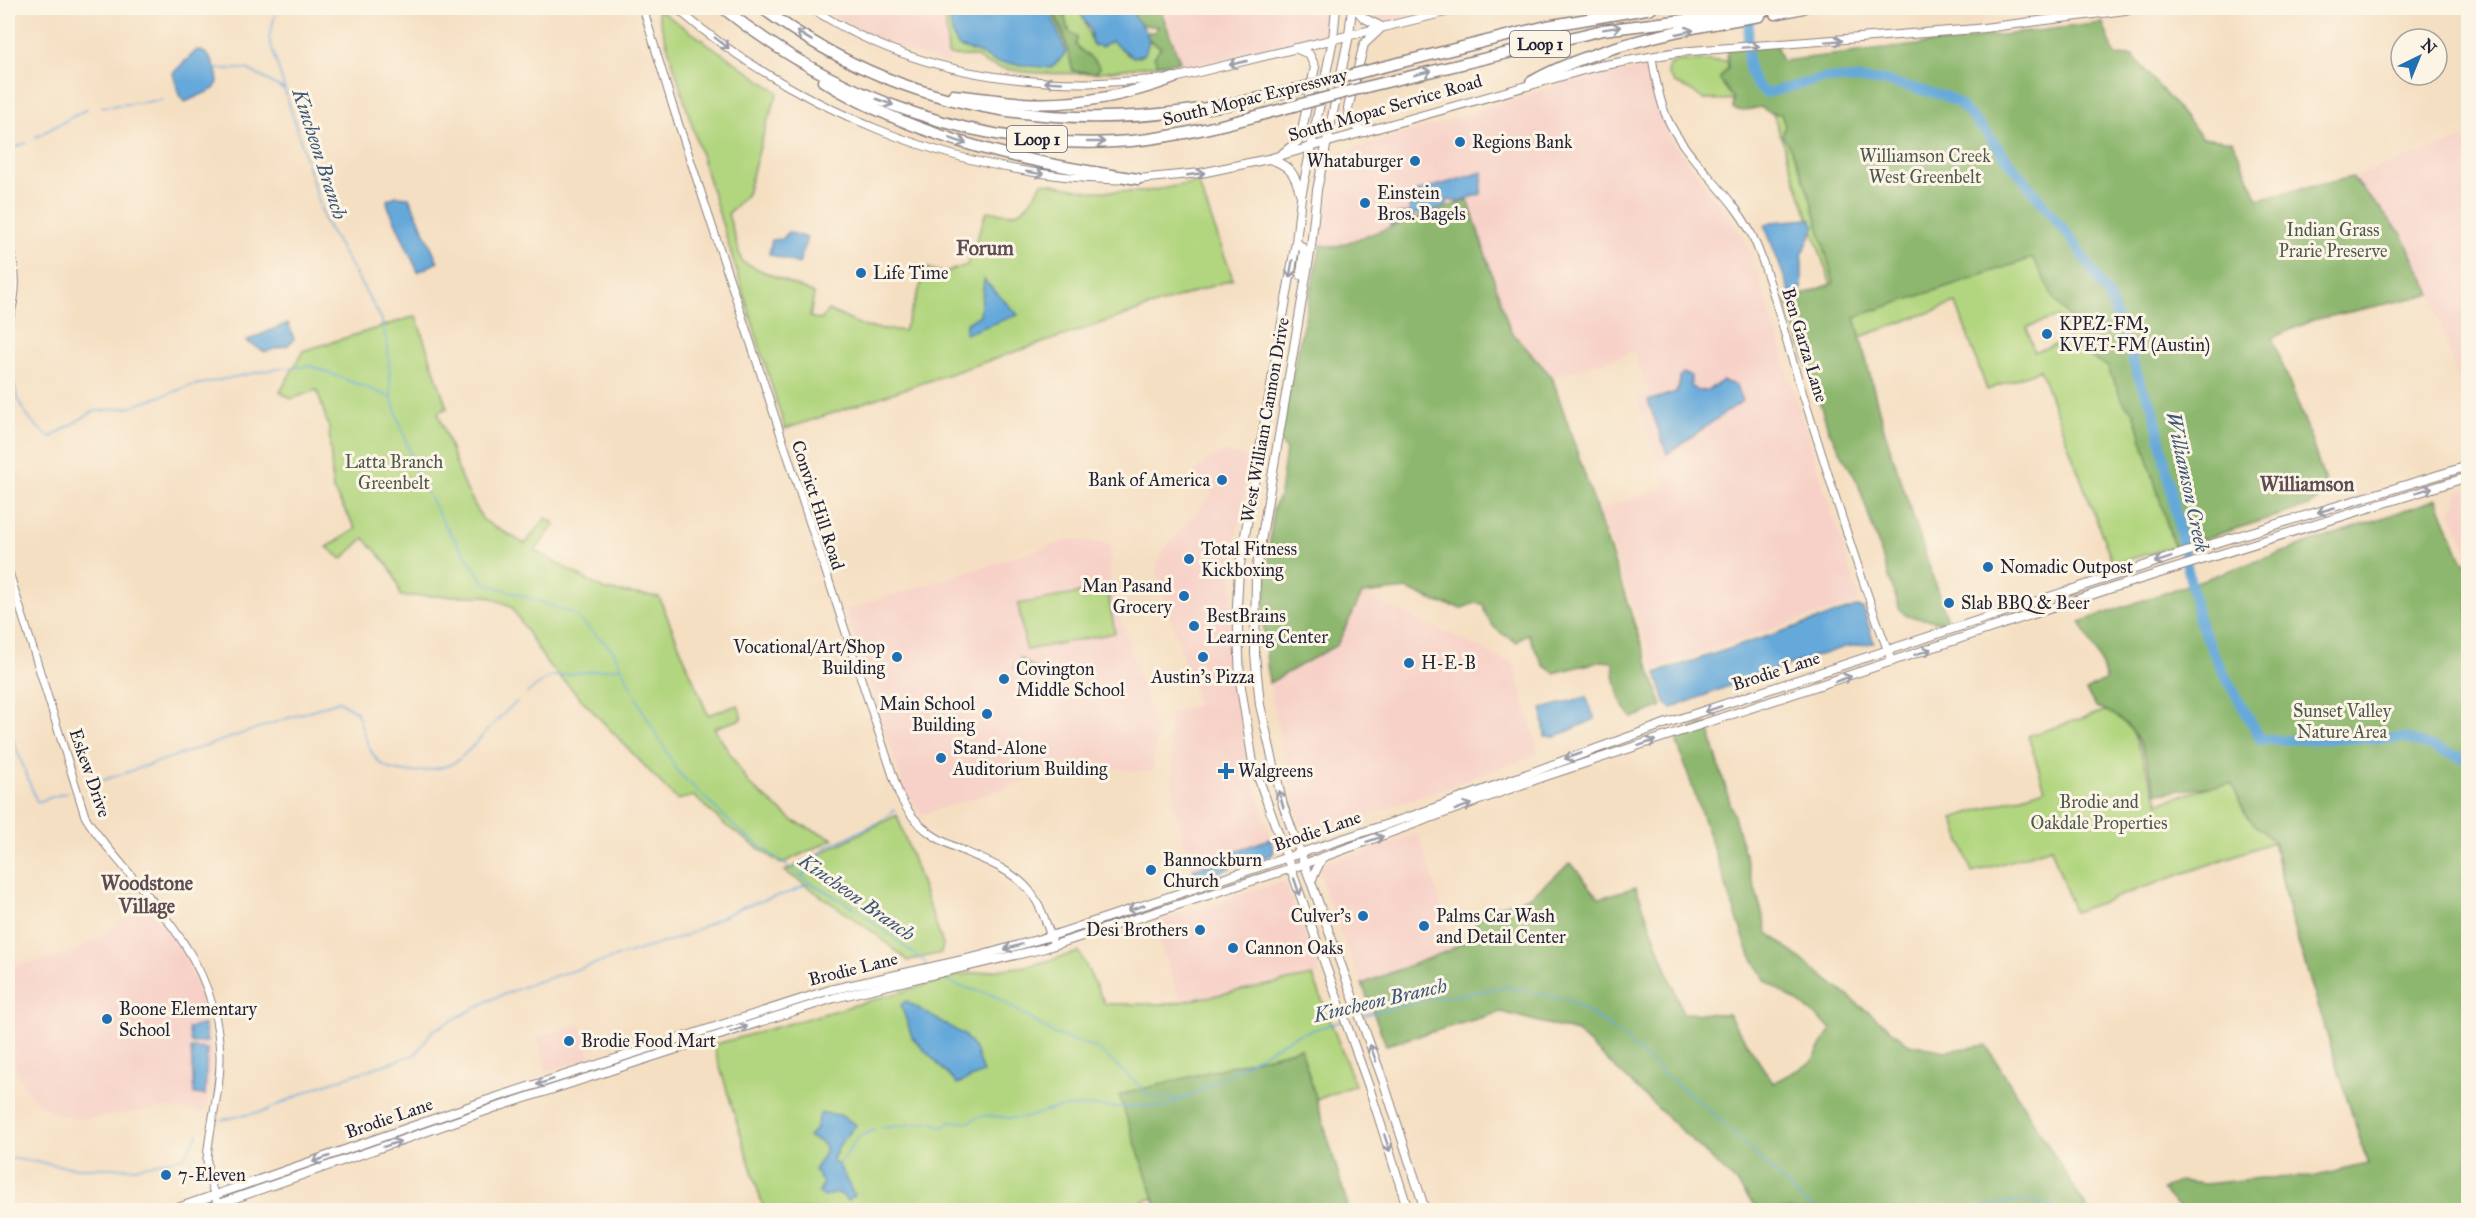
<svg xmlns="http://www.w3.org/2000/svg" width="2476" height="1218" viewBox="0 0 2476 1218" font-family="'IM FELL Great Primer',serif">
<rect width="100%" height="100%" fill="#fcf5e5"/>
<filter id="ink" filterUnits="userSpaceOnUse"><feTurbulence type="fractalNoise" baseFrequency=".0167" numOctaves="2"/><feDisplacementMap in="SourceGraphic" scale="12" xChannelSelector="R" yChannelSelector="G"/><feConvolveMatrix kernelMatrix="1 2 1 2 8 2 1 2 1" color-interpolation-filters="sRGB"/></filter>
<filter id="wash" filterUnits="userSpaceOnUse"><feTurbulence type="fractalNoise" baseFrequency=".008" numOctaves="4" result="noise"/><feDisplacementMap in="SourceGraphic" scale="24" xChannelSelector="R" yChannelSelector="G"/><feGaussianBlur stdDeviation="1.35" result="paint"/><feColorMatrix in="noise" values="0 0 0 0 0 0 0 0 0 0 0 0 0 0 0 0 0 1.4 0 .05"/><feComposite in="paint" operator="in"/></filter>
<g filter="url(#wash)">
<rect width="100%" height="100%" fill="#f5dfc2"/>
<path fill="#f7d1c8" d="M821,8H945L949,64L903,50L866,34Z
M1164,8H1331V15L1328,26L1314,37L1182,68Z
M1364,8H1436L1385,21L1371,17Z
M1646,69L1652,97L1668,136L1733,222L1749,250L1777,331L1788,374L1860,601L1655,667L1599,510L1666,487L1637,399L1650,394L1633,352L1552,377L1510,330L1468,200L1335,247L1321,245L1338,154L1466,115L1584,76Z
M2468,138V414L2432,294L2401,233L2352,177Z
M1224,452L1250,457L1233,562L1230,661L1247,761L1275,851L1273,855L1231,869L1224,859L1193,869L1174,807L1169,714L1198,705L1156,571L1165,548L1213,493L1193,474L1205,461Z
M2468,489V550L2451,514L2458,493Z
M1072,539L1111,544L1109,583L1157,732L1153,771H1131L1096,763H1082L921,815L905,791L845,610Z
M1362,594L1514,664L1539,754L1382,810L1306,844L1291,787L1269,683L1337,645Z
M1419,834L1454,947L1362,984L1325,893L1320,869L1328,863Z
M1285,881L1319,975L1181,1002L1152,922Z
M146,906L175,939L200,989L213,1055L206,1110L203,1112L163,1109L82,1119L65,1117L46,1109L31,1096L20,1079L8,1042V965L44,961L79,949Z
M581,1024L591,1058L547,1071L537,1037Z
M1154,1198L1158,1210H1116Z"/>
<path fill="#b2d67f" stroke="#6a7c5d" stroke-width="1.5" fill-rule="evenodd" d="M656,8L778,92L766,125L747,194L728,214L742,262L814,294L810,317L821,320L828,310L865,327L904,331L927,268L943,273L967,265L987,211C1025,218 1022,212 1043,182L1088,191L1143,192L1198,182L1233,279L785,429Z
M945,8H1052C1060,29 1067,50 1076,71L1090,73C1057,74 1019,75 987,64C983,63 980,58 976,57C967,54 956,59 948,54Z
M1063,8H1081C1083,15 1090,42 1094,46L1113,41L1129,56L1140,57L1145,54L1148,40L1161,47L1157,59L1163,64L1095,73L1100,68C1093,58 1083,54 1075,45L1076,41L1064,21Z
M1677,61H1782L2180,234L2352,177L2401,233L2215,332L2179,545L2113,564L2040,370L1987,390L1956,303L1860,337L1855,317L1843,320L1768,99L1704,100L1691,90L1674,83L1668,75L1669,66ZM2058,317L2068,340L2034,352L2027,327Z
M416,316L447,408L438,412L462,481L483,520L525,544L546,518L555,524L535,551L605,590L659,597L708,715L738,705L742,719L714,728L749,784L795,822L834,839L781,864L725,825L694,796L677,800L546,662L511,606L487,596H400C397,570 381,557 364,538L342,559L327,547L356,529L333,490L329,428L317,390L291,399L280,392L303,351Z
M1107,588L1115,633L1026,650L1018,604Z
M2155,596L2468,1210L2368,1165L2290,916L2273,842L2074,912L2051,848L1972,873L1953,818L2045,789L2028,736L2123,705L2159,803L2230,780Z
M1021,658L1039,671L1031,680L1014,668Z
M897,815L943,945L941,953L908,961L876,934L785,871Z
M1079,952L1105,1004H1171L1313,976L1355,1085L1316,1100L1349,1210H1158L1153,1198L1116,1210H764L713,1045L961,975L1033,965Z"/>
<path fill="#8db76e" stroke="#586c54" stroke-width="1.5" d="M1052,8H1063L1068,30L1077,37L1076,45C1083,54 1094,57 1100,68L1095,73L1073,71L1063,32Z
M1135,8H1160L1180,62L1158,64L1154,57L1161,47L1147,39L1145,32H1154L1158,27L1139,24L1134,17Z
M2103,23L2115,55L2133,56L2202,137L2233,141L2258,199L2352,177L2401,233L2432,294L2313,320L2272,338L2307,427L2328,492L2309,506L2174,548L2134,412L2124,404L2107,366L2090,357L2077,327L2055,300L2033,258L1855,317L1883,426L1948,623L1907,616L1900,610L1858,483L1829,431L1786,301L1834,283C1823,245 1805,164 1782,136L1785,126L1781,114L1771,113L1760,107L1743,111L1733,109V98L1719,79L1728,68L1727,49L1776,45L1782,61Z
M1468,200L1510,330L1552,377L1662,706L1633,718C1619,706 1614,680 1613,662L1602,661L1554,673L1543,665L1528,634L1517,642C1499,633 1486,625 1483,604L1475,603L1462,608L1436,602L1407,589L1362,594L1337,645L1269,683L1263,621L1273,509L1280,494L1286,450L1278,439L1321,245L1335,247Z
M2437,499L2461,558L2468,567V1210H2182L2162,1190L2179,1181L2205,1184L2261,1178L2312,1177L2368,1164L2290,916L2275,843L2246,816L2232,784L2157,793C2142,752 2142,722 2096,707L2086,691L2106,680L2100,660L2080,622Z
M1707,724L1768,933L1909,1044L1945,1051L1986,1045L2088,1210H1758L1736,1182L1577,1032L1501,1012L1386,1045L1362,984L1450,950L1471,937L1480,912L1529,897L1571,863L1599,898L1636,887L1683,1013L1728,1014L1773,1083L1812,1062L1831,1029L1805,1007L1766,981L1748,950L1677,742L1678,733Z
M1301,1048L1349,1210H1158L1119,1095Z"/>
<path fill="#65a9da" stroke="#44668a" stroke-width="1.5" d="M947,8H1049L1066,53L1051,68L995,62L979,53L959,47L953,37Z
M1081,8H1135L1134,17L1145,29L1149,41L1145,54L1133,57L1111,41L1102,47L1092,44L1090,29L1081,15Z
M197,50C211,51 217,70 218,82L214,89L185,102L179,95L173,73Z
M1483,172L1481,194L1457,202L1448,200L1446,206L1420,215L1416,212L1413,217L1390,226L1388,216L1410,212L1409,206L1416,192Z
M396,196L409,197L438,262L418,272L388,206L387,200Z
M1810,219L1815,226L1802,255V289L1791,295L1765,226L1771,222Z
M788,232L807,238L799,264L769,254L772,240L783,239Z
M984,280L1018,315L965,334L966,324L980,315Z
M288,323L294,339L288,345L265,352L246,341Z
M1683,373L1691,376V386L1697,391L1708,390L1722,381L1736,385L1742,401L1667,454L1648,401L1676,392L1679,387V377Z
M1856,607L1863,608L1874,643L1845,647L1752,677L1672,708L1666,704L1656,673Z
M1586,697L1595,719L1557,736H1545L1542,709Z
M1270,839L1274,850L1272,855L1240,866L1235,851Z
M1222,860L1228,862L1230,868L1199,879L1193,869Z
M906,1001L964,1035L975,1049L983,1073L957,1084L912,1037L901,1005Z
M204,1025L207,1042L191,1043L188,1028Z
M191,1048L207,1049L205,1095L194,1094Z
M823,1113L840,1115L856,1125L841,1143L832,1161L839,1165L854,1195L848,1201C839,1191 837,1191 825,1197L819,1193L823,1183L814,1170C826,1152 834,1145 808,1137L815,1130L820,1114Z"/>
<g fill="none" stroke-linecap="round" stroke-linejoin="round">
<path stroke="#65a9da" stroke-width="1.5" d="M277,8L269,38L325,222L381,318L388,347L391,397L418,476L446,527L485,583L572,613L613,650L643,711L678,772L737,829L810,883L854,907L927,964
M215,69H247L283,89
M102,107L162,100
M36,137L87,109
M8,150L26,143
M8,375C17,383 14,391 19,401C26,416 36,429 51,437L92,412L131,407L190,386L274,369L311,366L390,397
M527,693L549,677L622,667
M8,737L13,740L37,802L68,792
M86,786L339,701L357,712C369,750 374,778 422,771C433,769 450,767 458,760C479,742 495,719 517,702
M803,876L825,848L881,821L895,810
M943,976L955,985L993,995L1054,1034L1097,1048L1151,1096L1180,1100L1192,1095L1296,1035L1342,1021
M1364,1015L1424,1000L1507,987L1569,1000L1611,1027L1664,1074L1712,1112L1805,1203L1819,1210
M221,1120L265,1111L317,1087L416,1054L432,1031L492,999L536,982L682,937L742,907L794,891L809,883
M882,1128L931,1122L944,1127L950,1122H970C982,1110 1007,1120 1023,1118C1032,1118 1041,1111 1050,1110C1072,1105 1093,1106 1115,1107C1133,1107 1149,1104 1167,1108L1179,1100
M8,1158L77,1168H135L184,1157L198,1134
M839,1165L858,1137L875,1130
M1971,1210C1997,1203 2036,1195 2059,1210"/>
<path stroke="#65a9da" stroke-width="10" d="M1750,9C1749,34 1739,80 1767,93L1825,78L1885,81L1945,96L1958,103L1984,130L2075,244L2110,299L2143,389L2153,407L2199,621L2219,665L2261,740L2406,738L2468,760"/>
</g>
</g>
<g filter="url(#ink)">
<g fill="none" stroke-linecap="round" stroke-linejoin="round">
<g stroke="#8c807e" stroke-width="9">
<path id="tertiary" d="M643,8L672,104L899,794C926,857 991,847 1029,890C1041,905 1046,922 1052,940
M676,8C797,111 958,176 1118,180
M811,8C893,62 987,83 1085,83C1111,83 1137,80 1163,79
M1652,57C1655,77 1659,99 1667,118C1689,165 1737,196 1756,244C1773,285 1782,327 1795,369C1826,467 1856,567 1892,662
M8,246C18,270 17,297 8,322
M8,569L85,816C96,835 111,851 124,867C174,927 217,973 220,1055C221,1091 209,1125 207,1160L208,1176L218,1205"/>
</g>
<g stroke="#8c807e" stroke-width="10">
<path id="secondary" d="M1336,8L1333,39L1301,197L1296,242L1239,570L1237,606L1240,681L1253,763L1369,1087L1408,1210
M1352,8L1349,35L1317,190L1311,247L1256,571L1255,654L1260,705L1283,805L1384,1083L1425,1210
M1355,8L1364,18L1382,27
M1174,78L1462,8
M1365,132L1350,123L1348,108L1364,44L1380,29
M1283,153L1298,141L1301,135L1315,67L1309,54L1295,48
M1269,159C1289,165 1295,173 1300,193
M1138,179L1201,173L1268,159L1594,67L1678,52L1976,29L2141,8
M1296,242L1304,249L1301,275
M1311,881L1322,858
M172,1210L488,1100L830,990L976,957L1051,936L1415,815L1667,723L2186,552L2468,466
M201,1210L491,1109L834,998L1045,948L1304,864L1540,778L2115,587L2468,477"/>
</g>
<g stroke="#8c807e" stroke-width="13">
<path id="motorway" d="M723,8C836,99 985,153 1131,141C1185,136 1238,121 1290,107
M762,8C924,128 1103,139 1294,90
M1775,14L1803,8
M1370,70L1547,26L1652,8
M823,81C919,140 1028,163 1138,179
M1531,82C1593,47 1689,27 1760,16
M1366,87L1603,30L1782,8
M953,95C976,97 1000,101 1023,103C1075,106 1126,96 1174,78"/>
</g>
<use href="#tertiary" stroke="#fff" stroke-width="7"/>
<use href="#secondary" stroke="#fff" stroke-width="8"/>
<use href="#motorway" stroke="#fff" stroke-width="10"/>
<g stroke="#8c807e" stroke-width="13" stroke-linecap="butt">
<path id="motorway-bridge" d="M1294,90L1370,70
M1290,107L1366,87"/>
</g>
<use href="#motorway-bridge" stroke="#fff" stroke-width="10"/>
</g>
<defs><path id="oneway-shaft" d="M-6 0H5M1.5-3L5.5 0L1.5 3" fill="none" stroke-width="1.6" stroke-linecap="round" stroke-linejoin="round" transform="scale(1.5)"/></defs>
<g stroke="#9c9ca7">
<use href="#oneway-shaft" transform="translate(1612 28) rotate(-9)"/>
<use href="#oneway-shaft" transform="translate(1685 32) rotate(-13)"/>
<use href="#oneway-shaft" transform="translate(804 36) rotate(-149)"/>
<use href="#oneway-shaft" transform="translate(1834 41) rotate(-4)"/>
<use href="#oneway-shaft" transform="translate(722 43) rotate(37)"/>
<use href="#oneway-shaft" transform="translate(1751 47) rotate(-4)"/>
<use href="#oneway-shaft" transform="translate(1238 63) rotate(167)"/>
<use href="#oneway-shaft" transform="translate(1423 73) rotate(-14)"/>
<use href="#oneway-shaft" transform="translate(1053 82) rotate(-177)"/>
<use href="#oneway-shaft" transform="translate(885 102) rotate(21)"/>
<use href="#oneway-shaft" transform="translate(958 141) rotate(18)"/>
<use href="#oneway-shaft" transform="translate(1096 142)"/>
<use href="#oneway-shaft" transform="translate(1035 173) rotate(9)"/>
<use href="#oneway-shaft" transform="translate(1196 174) rotate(-8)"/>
<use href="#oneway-shaft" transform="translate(1291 269) rotate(100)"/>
<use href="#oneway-shaft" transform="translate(2424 490) rotate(-17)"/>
<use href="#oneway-shaft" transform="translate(2326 510) rotate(164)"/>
<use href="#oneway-shaft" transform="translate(2163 560) rotate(162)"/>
<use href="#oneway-shaft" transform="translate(1923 652) rotate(-18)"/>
<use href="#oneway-shaft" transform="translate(1843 679) rotate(-19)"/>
<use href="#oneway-shaft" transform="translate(1713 709) rotate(162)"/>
<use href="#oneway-shaft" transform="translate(1647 743) rotate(-18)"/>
<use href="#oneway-shaft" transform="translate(1573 756) rotate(161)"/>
<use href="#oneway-shaft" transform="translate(1281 799) rotate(-106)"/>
<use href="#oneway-shaft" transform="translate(1463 807) rotate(-21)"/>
<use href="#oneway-shaft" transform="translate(1375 839) rotate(-19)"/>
<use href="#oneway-shaft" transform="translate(1297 887) rotate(71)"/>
<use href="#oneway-shaft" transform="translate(1136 908) rotate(162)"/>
<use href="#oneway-shaft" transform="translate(1013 947) rotate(163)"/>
<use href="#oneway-shaft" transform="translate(739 1029) rotate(-18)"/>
<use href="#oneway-shaft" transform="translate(1373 1053) rotate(-110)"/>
<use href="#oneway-shaft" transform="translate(545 1082) rotate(162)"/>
<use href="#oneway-shaft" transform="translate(1387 1143) rotate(72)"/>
<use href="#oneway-shaft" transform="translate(392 1144) rotate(-19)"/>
<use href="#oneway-shaft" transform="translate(321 1159) rotate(161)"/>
</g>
</g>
<g fill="#1f6fb2" stroke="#fcf5e5" stroke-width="2">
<circle cx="1460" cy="142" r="6"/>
<circle cx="1415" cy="161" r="6"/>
<circle cx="1365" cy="203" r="6"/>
<circle cx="861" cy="273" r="6"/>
<circle cx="2047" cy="334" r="6"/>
<circle cx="1222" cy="480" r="6"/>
<circle cx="1189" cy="559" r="6"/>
<circle cx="1988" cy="567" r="6"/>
<circle cx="1184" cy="596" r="6"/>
<circle cx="1949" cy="603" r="6"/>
<circle cx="1194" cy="626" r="6"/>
<circle cx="897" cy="657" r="6"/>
<circle cx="1203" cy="657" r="6"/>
<circle cx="1409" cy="663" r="6"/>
<circle cx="1004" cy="679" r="6"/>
<circle cx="987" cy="714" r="6"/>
<circle cx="941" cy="758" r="6"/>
<path d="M1223 762h6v6h6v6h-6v6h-6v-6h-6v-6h6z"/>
<circle cx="1151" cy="870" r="6"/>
<circle cx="1363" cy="916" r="6"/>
<circle cx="1424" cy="926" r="6"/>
<circle cx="1200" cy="930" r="6"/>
<circle cx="1233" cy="948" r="6"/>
<circle cx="107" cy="1019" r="6"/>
<circle cx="569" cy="1041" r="6"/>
<circle cx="166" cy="1175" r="6"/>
</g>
<g text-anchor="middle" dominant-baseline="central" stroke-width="6" stroke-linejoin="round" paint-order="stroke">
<g fill="#fcf5e5" stroke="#63616e" stroke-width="1.5">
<rect x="1510" y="31" width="60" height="26" rx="4.5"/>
<rect x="1007" y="126" width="60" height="26" rx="4.5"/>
</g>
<g font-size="16" font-weight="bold" fill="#22223b">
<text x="1540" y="44">Loop 1</text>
<text x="1037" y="139">Loop 1</text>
</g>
<g font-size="18" fill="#22223b" stroke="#fcf5e5">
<text transform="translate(1255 97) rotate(-14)">South Mopac Expressway</text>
<text transform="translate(1385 108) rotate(-16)">South Mopac Service Road</text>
<text transform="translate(1805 345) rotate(73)">Ben Garza Lane</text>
<text transform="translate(1265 420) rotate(-80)">West William Cannon Drive</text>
<text transform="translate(818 505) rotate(72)">Convict Hill Road</text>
<text transform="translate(1776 671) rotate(-18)">Brodie Lane</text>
<text transform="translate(90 773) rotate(71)">Eskew Drive</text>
<text transform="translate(1317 831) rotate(-19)">Brodie Lane</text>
<text transform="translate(853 969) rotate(-14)">Brodie Lane</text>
<text transform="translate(389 1118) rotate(-19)">Brodie Lane</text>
</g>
<g font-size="18" fill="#22223b" stroke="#fcf5e5" text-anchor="start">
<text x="1472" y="142">Regions Bank</text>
<text x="1403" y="161" text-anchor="end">Whataburger</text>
<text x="1377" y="193">Einstein<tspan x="1377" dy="21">Bros. Bagels</tspan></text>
<text x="873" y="273">Life Time</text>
<text x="2059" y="324">KPEZ-FM,<tspan x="2059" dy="21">KVET-FM (Austin)</tspan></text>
<text x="1210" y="480" text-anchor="end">Bank of America</text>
<text x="1201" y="549">Total Fitness<tspan x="1201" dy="21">Kickboxing</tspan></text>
<text x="2000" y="567">Nomadic Outpost</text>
<text x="1172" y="586" text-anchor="end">Man Pasand<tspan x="1172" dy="21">Grocery</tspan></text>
<text x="1961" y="603">Slab BBQ &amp; Beer</text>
<text x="1206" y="616">BestBrains<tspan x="1206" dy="21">Learning Center</tspan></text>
<text x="885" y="647" text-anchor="end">Vocational/Art/Shop<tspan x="885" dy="21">Building</tspan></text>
<text x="1421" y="663">H-E-B</text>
<text x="1016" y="669">Covington<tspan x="1016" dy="21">Middle School</tspan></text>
<text x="1203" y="677" text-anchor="middle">Austin's Pizza</text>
<text x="975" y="704" text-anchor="end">Main School<tspan x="975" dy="21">Building</tspan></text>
<text x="953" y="748">Stand-Alone<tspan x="953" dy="21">Auditorium Building</tspan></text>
<text x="1238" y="771">Walgreens</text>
<text x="1163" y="860">Bannockburn<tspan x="1163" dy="21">Church</tspan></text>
<text x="1351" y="916" text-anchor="end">Culver's</text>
<text x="1436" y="916">Palms Car Wash<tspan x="1436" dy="21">and Detail Center</tspan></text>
<text x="1188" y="930" text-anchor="end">Desi Brothers</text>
<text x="1245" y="948">Cannon Oaks</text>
<text x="119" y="1009">Boone Elementary<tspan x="119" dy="21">School</tspan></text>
<text x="581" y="1041">Brodie Food Mart</text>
<text x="178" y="1175">7-Eleven</text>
</g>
<g font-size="18" fill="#4d584f" stroke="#fcf5e5">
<text x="1925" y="156">Williamson Creek<tspan x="1925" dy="21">West Greenbelt</tspan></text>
<text x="2333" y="230">Indian Grass<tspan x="2333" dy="21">Prarie Preserve</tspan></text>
<text x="394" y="462">Latta Branch<tspan x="394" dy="21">Greenbelt</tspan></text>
<text x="2342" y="711">Sunset Valley<tspan x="2342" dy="21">Nature Area</tspan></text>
<text x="2099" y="802">Brodie and<tspan x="2099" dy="21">Oakdale Properties</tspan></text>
</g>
<g font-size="20" font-style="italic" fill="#3d587b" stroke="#fcf5e5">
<text transform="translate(320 154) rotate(72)">Kincheon Branch</text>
<text transform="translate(2188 482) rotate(78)">Williamson Creek</text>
<text transform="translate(857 897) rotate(35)">Kincheon Branch</text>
<text transform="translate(1380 1000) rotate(-13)">Kincheon Branch</text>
</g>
<g font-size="20" font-weight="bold" fill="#5e4c54" stroke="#fcf5e5">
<text x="985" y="248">Forum</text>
<text x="2307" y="484">Williamson</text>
<text x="147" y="883">Woodstone<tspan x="147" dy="23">Village</tspan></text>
</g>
</g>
<rect width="2476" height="1218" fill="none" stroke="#fcf5e5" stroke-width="30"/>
<g transform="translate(2419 57) rotate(43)"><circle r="28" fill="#fcf5e5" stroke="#a5a1a1" stroke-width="1.5"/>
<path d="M0-4.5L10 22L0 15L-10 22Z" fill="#1f6fb2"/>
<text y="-9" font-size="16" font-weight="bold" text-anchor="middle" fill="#22223b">N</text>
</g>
</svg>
